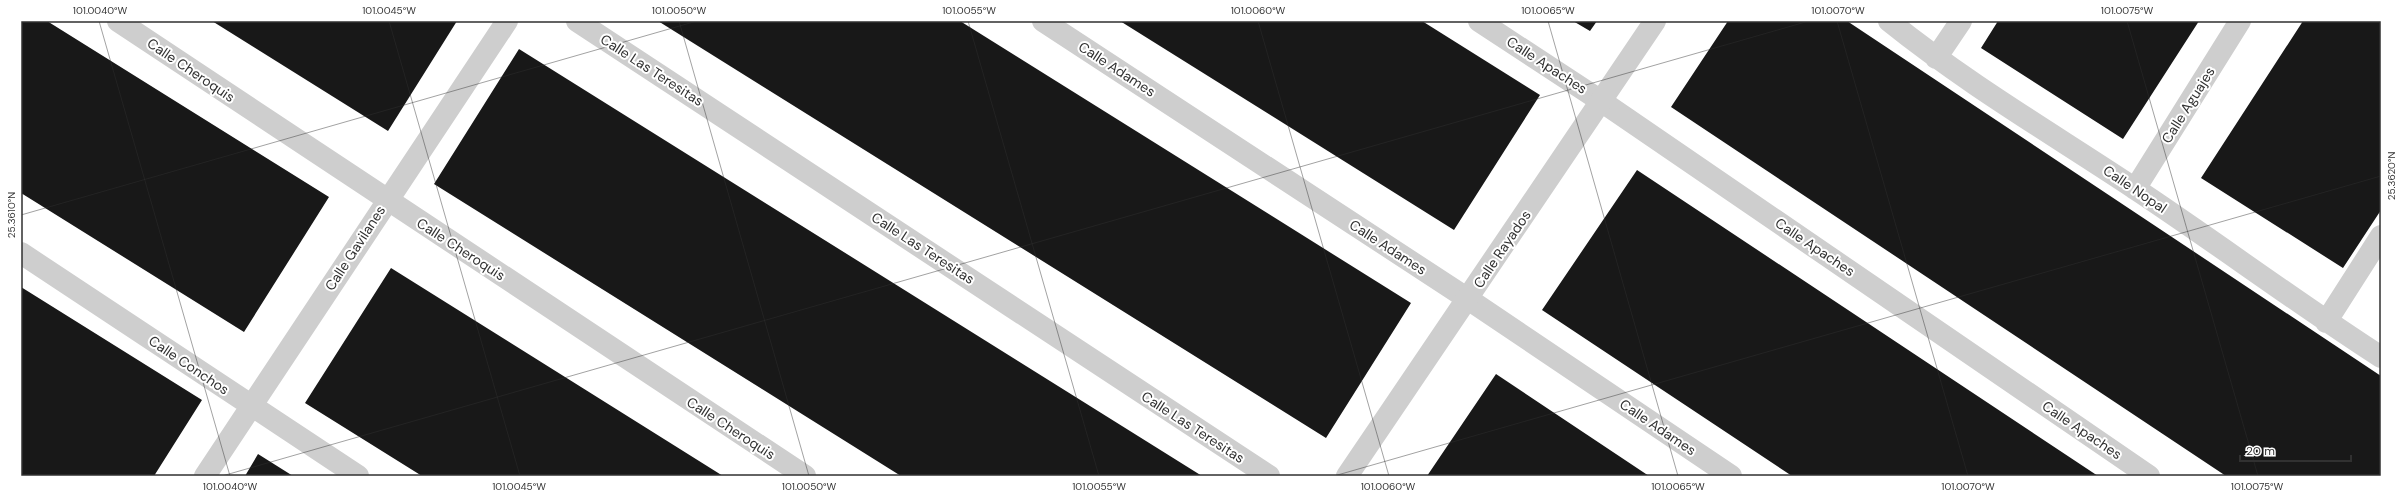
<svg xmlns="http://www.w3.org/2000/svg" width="2402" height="497" viewBox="0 0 2402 497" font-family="'DM Sans',sans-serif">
<rect width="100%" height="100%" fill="#fff"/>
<path fill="#181818" d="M21,21H47L329,197L244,332L21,193Z
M212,21H457L388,131Z
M658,21H960L1411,303L1326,438Z
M1120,21H1422L1540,95L1454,230Z
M1573,21H1597L1590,31Z
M1728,21H1847L2381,376V476H2226L1671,107Z
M1998,21H2199L2123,139L1981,48Z
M2303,21H2381V210L2343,268L2201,178Z
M519,49L1202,476H901L434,184Z
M1637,170L2098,476H1792L1542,310Z
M391,268L723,476H422L305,403Z
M21,287L202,400L154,476H21Z
M1496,374L1649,476H1427Z
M258,454L293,476H245Z"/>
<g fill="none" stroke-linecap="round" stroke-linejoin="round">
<path stroke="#cecece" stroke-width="22" d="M118,21L805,476
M1043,21L1468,299L1731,476
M1479,21L1601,101L2149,476
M1889,21C1966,83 2051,133 2134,188C2217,243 2297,303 2381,357
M1936,58L1961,21
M2135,189L2240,21
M21,253L358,476
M2326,322L2381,236
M205,476L507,21"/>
<path stroke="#cecece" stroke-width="22" d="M577,21L1269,476
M1347,476L1655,21"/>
</g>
<path fill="none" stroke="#313131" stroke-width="1" stroke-opacity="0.45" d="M99,21L230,476M389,21L520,476M679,21L809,476M968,21L1099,476M1258,21L1389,476M1548,21L1678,476M1837,21L1968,476M2127,21L2258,476M21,215L697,21M222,476L1809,21M1334,476L2381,176"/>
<g text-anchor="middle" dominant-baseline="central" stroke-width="4" stroke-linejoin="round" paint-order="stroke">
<g font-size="14" fill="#313131" stroke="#fff">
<text transform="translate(1547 65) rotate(33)">Calle Apaches</text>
<text transform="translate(1117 69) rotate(33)">Calle Adames</text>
<text transform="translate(191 70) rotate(34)">Calle Cheroquis</text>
<text transform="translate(652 70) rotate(33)">Calle Las Teresitas</text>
<text transform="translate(2188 105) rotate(-58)">Calle Aguajes</text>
<text transform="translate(2135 189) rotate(34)">Calle Nopal</text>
<text transform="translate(1388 247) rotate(33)">Calle Adames</text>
<text transform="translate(1815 247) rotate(34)">Calle Apaches</text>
<text transform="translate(355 248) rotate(-57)">Calle Gavilanes</text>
<text transform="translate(923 248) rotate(33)">Calle Las Teresitas</text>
<text transform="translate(461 249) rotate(33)">Calle Cheroquis</text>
<text transform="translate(1502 249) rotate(-56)">Calle Rayados</text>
<text transform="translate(189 365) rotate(34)">Calle Conchos</text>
<text transform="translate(1193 427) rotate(33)">Calle Las Teresitas</text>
<text transform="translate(1658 427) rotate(34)">Calle Adames</text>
<text transform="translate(731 428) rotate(33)">Calle Cheroquis</text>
<text transform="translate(2082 430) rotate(34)">Calle Apaches</text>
</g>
</g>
<rect width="2402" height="497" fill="none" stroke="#ffffff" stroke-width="44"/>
<path d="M2240 455v6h111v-6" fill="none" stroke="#313131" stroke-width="2"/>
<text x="2246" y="455" font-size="12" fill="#313131" stroke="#ffffff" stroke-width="3" paint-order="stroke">20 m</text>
<rect x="22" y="22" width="2358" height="453" fill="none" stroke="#313131" stroke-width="1.5"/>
<g font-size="10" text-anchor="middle" fill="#313131">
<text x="100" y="14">101.0040°W</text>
<text x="389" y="14">101.0045°W</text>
<text x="679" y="14">101.0050°W</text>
<text x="969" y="14">101.0055°W</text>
<text x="1258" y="14">101.0060°W</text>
<text x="1548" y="14">101.0065°W</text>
<text x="1838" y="14">101.0070°W</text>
<text x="2127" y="14">101.0075°W</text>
<text transform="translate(2391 176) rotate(-90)" y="4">25.3620°N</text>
<text transform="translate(11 215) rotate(-90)" y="4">25.3610°N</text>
<text x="230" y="490">101.0040°W</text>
<text x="519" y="490">101.0045°W</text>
<text x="809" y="490">101.0050°W</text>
<text x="1099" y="490">101.0055°W</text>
<text x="1388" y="490">101.0060°W</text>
<text x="1678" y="490">101.0065°W</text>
<text x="1968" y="490">101.0070°W</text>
<text x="2257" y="490">101.0075°W</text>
</g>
</svg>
